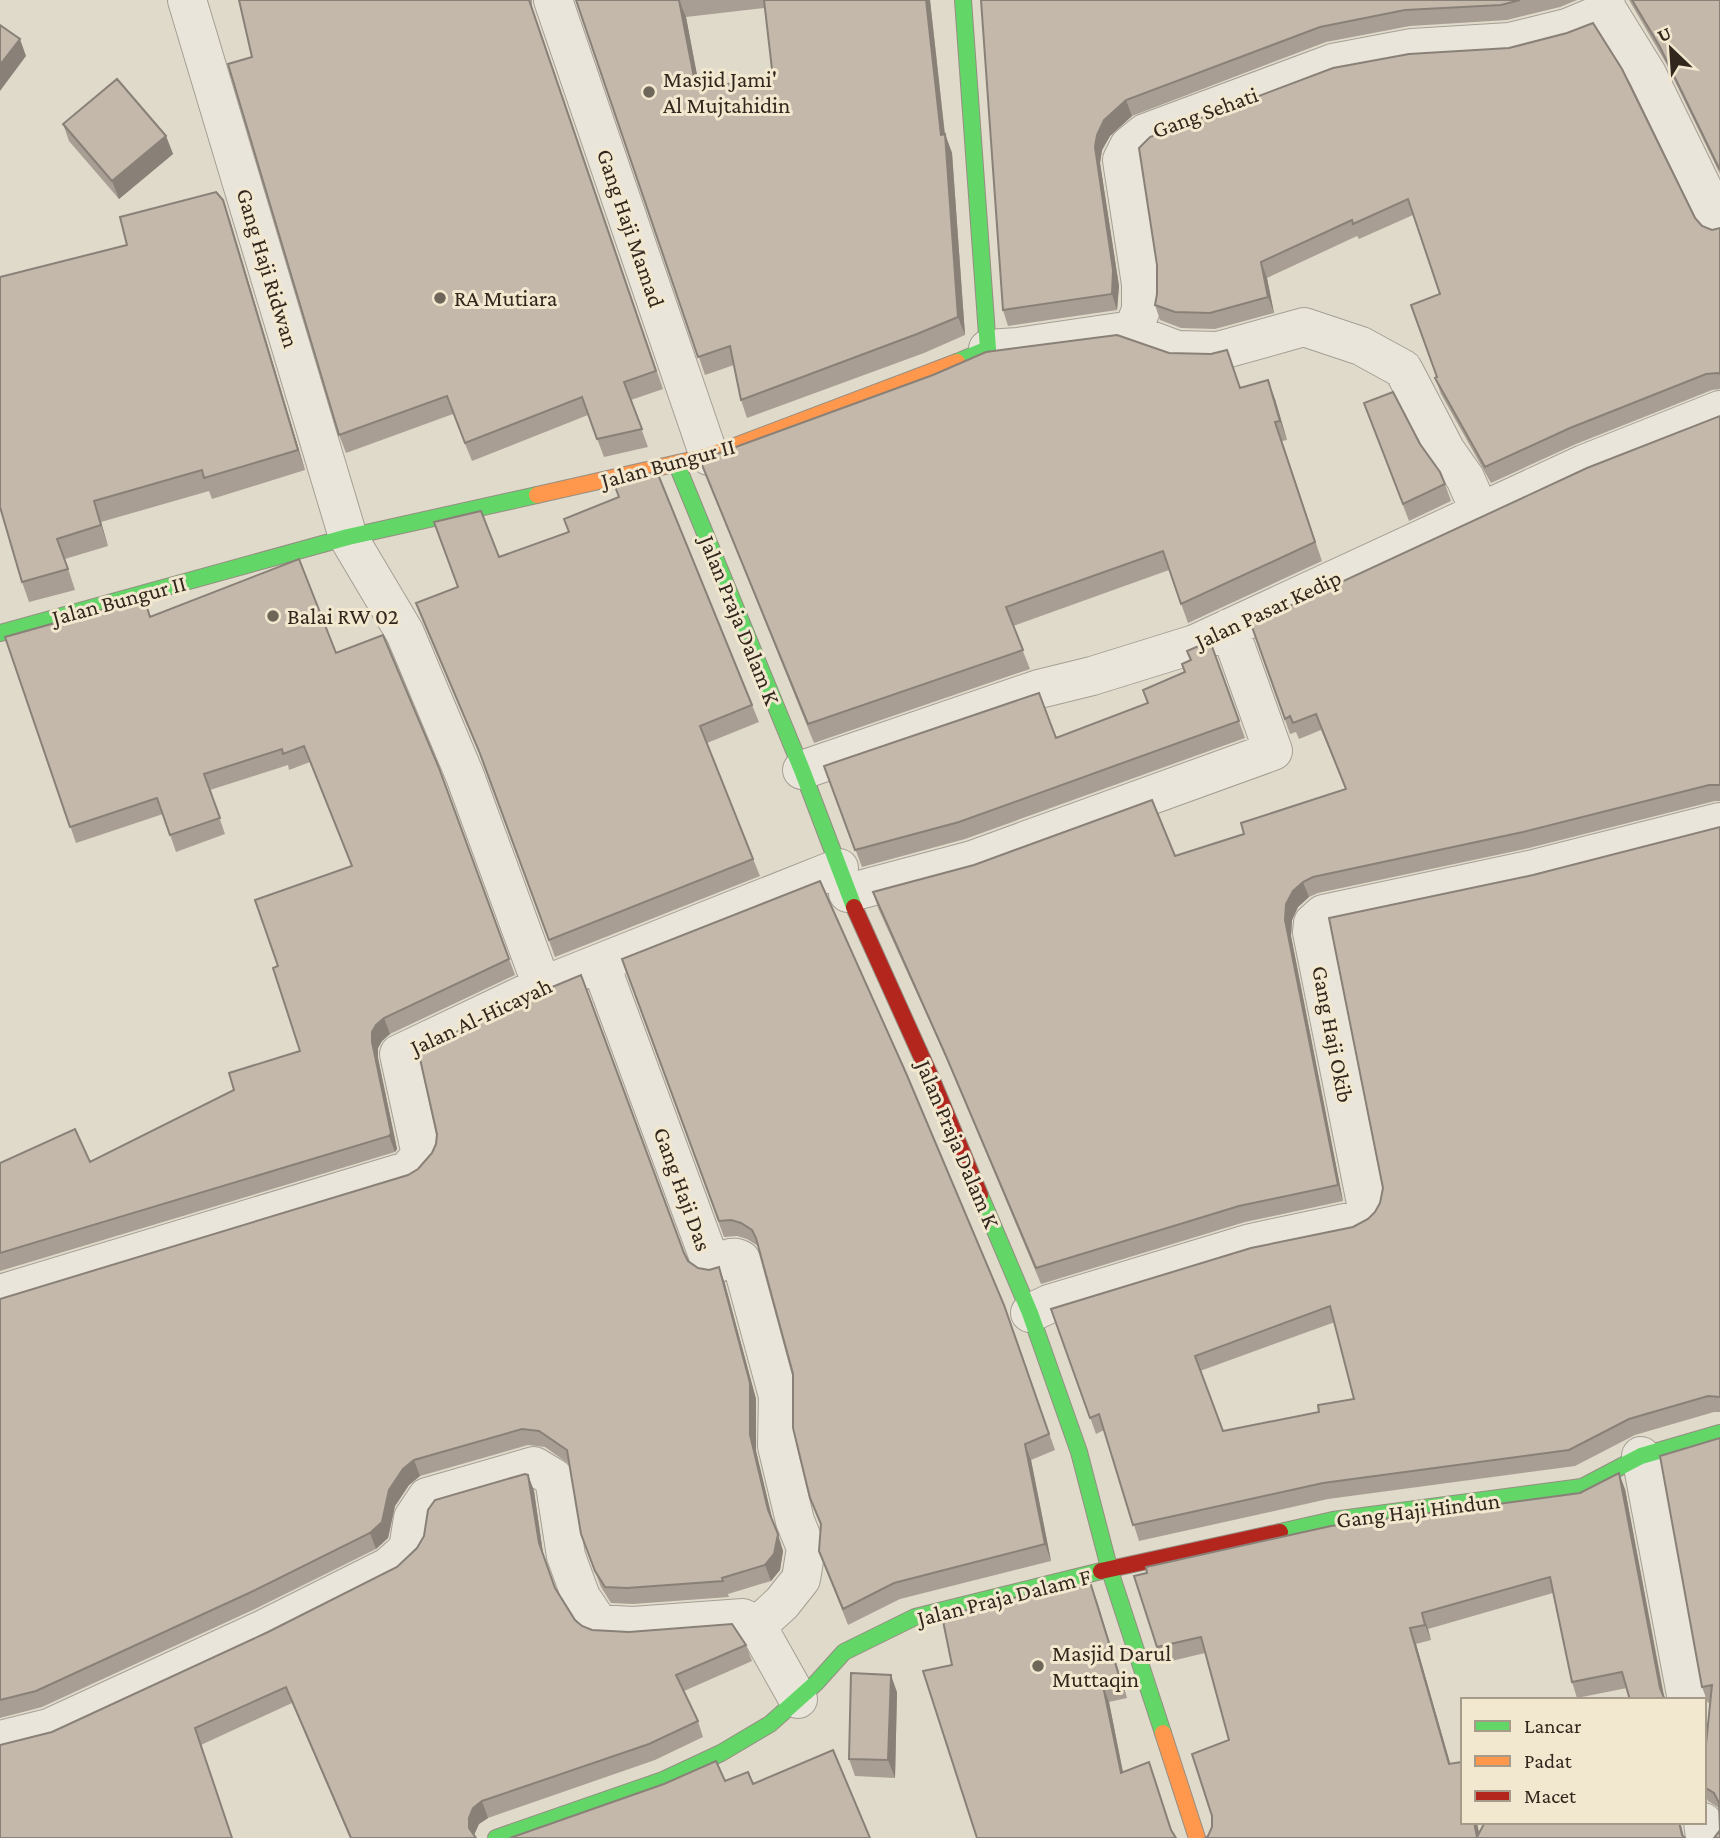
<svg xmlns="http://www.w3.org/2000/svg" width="1720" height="1838" viewBox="0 0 1720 1838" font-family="'Crimson Pro',serif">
<rect width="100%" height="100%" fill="#e0daca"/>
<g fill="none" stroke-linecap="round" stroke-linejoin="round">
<g stroke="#a59f94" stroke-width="40">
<path id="street" d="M187,0L348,537L405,633L465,776L542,986
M553,0L709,456
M1604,0L1608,11L1647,74L1720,224
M1126,331L1177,350L1218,351L1304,327L1361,346L1403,369L1446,451L1465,478L1480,512
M988,349L1018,347L1126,331L1135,325L1141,310V284L1122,160L1129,146L1145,133L1333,63L1412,48L1510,42L1567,28L1608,11
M802,770L1039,689L1092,676L1195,644L1584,464L1720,410
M848,893L972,860L1273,751L1229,628
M600,963L710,1261L712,1264C722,1264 731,1253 741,1260L778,1396L777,1446L795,1521L806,1548L801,1579L782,1603L757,1626
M0,1294L407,1171L421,1155L399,1054L542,986L839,868
M1030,1313L1049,1304L1251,1243L1354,1221L1362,1216L1367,1208L1312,932L1313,923L1323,914L1534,869L1720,822
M1641,1456L1687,1700
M0,1740L49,1728L264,1629L388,1567L408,1549L413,1518L427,1497L534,1466L554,1478L566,1556L581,1597L599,1624L633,1626L743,1618L757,1626L798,1699
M1703,1822L1705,1838"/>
</g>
<g stroke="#958e83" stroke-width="18">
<path id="fast" d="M957,362L988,349L963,0
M677,465L802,770L854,907
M0,633L348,537L537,495
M980,1195L1030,1313L1079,1452L1110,1571L1163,1733
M1280,1532L1333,1520L1582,1487L1641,1456L1720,1433
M496,1838L663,1780L721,1753L770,1724L816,1683L844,1652L915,1617L1101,1571"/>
</g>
<g stroke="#958e83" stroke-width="18">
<path id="slow" d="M537,495L709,456L957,362
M1163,1733L1197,1838"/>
</g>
<g stroke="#958e83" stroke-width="18">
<path id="jam" d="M854,907L932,1080L980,1195
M1101,1571L1280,1532"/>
</g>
<use href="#street" stroke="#e9e5db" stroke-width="38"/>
<use href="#fast" stroke="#63d668" stroke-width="16"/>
<use href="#slow" stroke="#ff974d" stroke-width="16"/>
<use href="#jam" stroke="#b3261e" stroke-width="16"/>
</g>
<path fill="#a99e93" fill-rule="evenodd" d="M239,0H532V7L663,389L631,400L648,447L604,457L588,415L472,461L453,414L346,453L339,435Z
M576,0H930L945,134L952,153L965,335L924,353L747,418L741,400L734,365L705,375ZM765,8L773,78L699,87L686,17Z
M981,0H1577L1560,7L1507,20L1410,26L1326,42L1132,116L1110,136L1102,150L1100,163L1119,286L1117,310L1008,326L1003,310Z
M1629,0H1720V174L1666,63Z
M63,124L166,136L173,154L119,199L69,141Z
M1139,148L1695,218L1702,226L1712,230L1720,228V389L1712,390L1576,444L1491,483L1441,394L1435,378L1437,377L1440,294L1413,215L1359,239L1357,236L1267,278L1274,313L1215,329L1181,328L1160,320L1155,305L1157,294V265Z
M223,200L230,221L305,470L212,499L209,491L101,522L108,546L65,559L75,590L29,602L22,582L127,245Z
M1240,388L1275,399L1287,440L1282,441L1322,561L1188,623L1169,570L1013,626L1030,669L814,743L700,460Z
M1364,403L1420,444L1445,484L1451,501L1409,521Z
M1720,416V801H1715L1529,848L1318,893L1309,897L1298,907L1292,920L1291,936L1343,1201L1245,1222L1041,1284L952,1071L878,908L873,892L1175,856L1244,834L1346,789L1321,730L1299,739L1296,732L1290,734L1251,624Z
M499,557L752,705L759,722L707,743L760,876L555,957L486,768L416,603L458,587Z
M151,617L336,653L439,768L515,975L390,1034L382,1041L378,1048V1058L397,1149L395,1152L0,1271V1163L90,1162L234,1090L300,1051L278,966L352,866L310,762L289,770L288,765L210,790L225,834L176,852L163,814L76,843L5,637Z
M1210,641L1245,738L965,839L862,867L824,766L1056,738L1147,703L1143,690L1185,672L1190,660Z
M1720,827V1412H1714L1635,1435L1575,1466L1328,1499L1139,1541L1104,1430L1096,1434L1051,1309L1353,1227L1368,1219L1375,1212L1380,1203L1533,875ZM1335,1322L1354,1399L1319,1412L1223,1431L1200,1371Z
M622,959L1004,1305L1055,1450L1031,1460L1051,1561L900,1599L848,1625L819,1551L821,1526L810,1498L793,1374L759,1249L758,1246L747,1239L737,1236L724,1237Z
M684,1253L688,1261L698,1268L709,1270L719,1267L725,1284L756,1399V1451L773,1523L783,1551L780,1570L771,1581L728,1594L729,1597L633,1604L611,1603L601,1587L581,1534L569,1464L545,1447L528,1445L420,1476L409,1485L395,1506L388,1538L376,1549L255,1609L42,1707L0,1718V1299Z
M1720,1438V1830L1719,1808L1708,1801L1704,1791V1764L1710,1702L1708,1703L1702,1687Z
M528,1475L534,1491L544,1560L555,1589L575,1620L582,1626L592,1630L746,1645L752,1661L684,1691L698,1721L703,1737L655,1760L488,1818L479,1824L474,1835L476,1838H350L292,1703L201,1745L52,1732L268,1632L397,1567Z
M1625,1489L1665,1700H1630L1627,1688L1577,1698L1572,1682L1553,1593L1428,1629L1431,1640L1416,1644L1450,1764L1479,1833L1485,1822H1680L1684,1837L1208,1836L1212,1827L1229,1740L1205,1653L1163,1663L1157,1647Z
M1091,1585L1127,1698L1109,1702L1123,1772L1149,1762L1172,1831L952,1665L1055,1593Z
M897,1692L895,1778L855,1776L849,1759Z"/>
<path fill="#898178" d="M679,0L686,17L703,106L696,88Z
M926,0H930L945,137V134L952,153L965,335L958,317L941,135Z
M20,39L26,56L0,91V65Z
M1126,100L1132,116L1110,136L1102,150L1100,163L1119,286L1117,310L1112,294L1095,147L1097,135L1104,120Z
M166,136L173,154L119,199L112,181Z
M223,200L230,221L305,470L298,450Z
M1261,262L1267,278L1274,313L1268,297Z
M1268,380L1275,399L1287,440L1280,421Z
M94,501L101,522L108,546L101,525Z
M1303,882L1309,897L1298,907L1292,920L1291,936L1343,1201L1338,1185L1285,920L1286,904L1293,891Z
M384,1018L390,1034L382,1041L378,1048V1058L397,1149L395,1152L389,1136L372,1042V1032L376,1025Z
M719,1267L725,1284L756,1399V1451L774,1526L768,1510L750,1435Z
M1025,1444L1031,1460L1051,1561L1045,1544Z
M414,1460L420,1476L409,1485L395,1506L388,1538L376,1549L370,1533L389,1490L403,1469Z
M1619,1473L1625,1489L1664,1698L1660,1688Z
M528,1475L534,1491L544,1560L539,1543Z
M778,1534L783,1551L780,1570L771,1581L765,1565Z
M1091,1585L1097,1601L1127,1698L1121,1682Z
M1422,1613L1428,1629L1431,1640L1425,1625Z
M1410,1628L1416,1644L1455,1780L1449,1764Z
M891,1675L897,1692L895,1778L888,1760Z
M1103,1686L1109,1702L1126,1788L1121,1773Z
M482,1801L488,1818L479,1824L474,1835L475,1838L469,1828V1818L473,1808Z
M1474,1822H1477L1480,1838H1478Z
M1679,1822H1680L1684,1838H1683Z"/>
<path fill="#c4b8ab" stroke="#898178" stroke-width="2" fill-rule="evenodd" d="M239,0H529L656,371L624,382L642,429L597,439L582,397L465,443L447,396L339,435L228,64L252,57Z
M576,0H679L696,88L773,78L764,0H926L941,135L945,134L958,317L917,334L741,400L730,346L698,357Z
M981,0H1520L1501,5L1405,10L1320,27L1126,100L1104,120L1097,135L1095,147L1113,270L1112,294L1003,310Z
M1632,0H1720V170L1660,47Z
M1593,23L1622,69L1695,218L1702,226L1712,230L1720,228V374L1718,373L1706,374L1570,428L1485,467L1435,378L1437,377L1411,305L1440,294L1408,199L1353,224L1352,220L1261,262L1268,297L1210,313L1175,312L1155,305L1157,294V265L1139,148L1150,137L1333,68L1409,54L1509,48L1567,33Z
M0,25L20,39L0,65Z
M117,79L166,136L112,181L63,124Z
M216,192L223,200L298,450L204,478L202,470L94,501L101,525L57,539L68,569L22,582L0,507V277L127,245L120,217Z
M1117,335L1169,353L1211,354L1227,350L1240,388L1268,380L1280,421L1275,422L1315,542L1181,604L1163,551L1006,607L1023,650L808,724L700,460L933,375L986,352Z
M1393,392L1420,444L1440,472L1445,484L1403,504L1364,403Z
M1720,416V785H1709L1523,832L1313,877L1303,882L1293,891L1286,904L1285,920L1338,1185L1239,1206L1036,1268L946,1056L873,892L974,865L1152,800L1175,856L1244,834L1241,823L1346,789L1316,714L1293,723L1290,716L1285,719L1251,624L1587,468Z
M657,472L752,705L700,726L753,859L549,940L479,751L416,603L458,587L434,522L481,511L499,557L569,532L564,519L619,497L613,481Z
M299,559L336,653L383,635L439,768L509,959L384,1018L376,1025L372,1032V1042L391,1133L389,1136L0,1253V1163L75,1129L90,1162L234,1090L229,1073L300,1051L273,968L278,966L255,900L352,866L304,746L283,754L282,749L204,774L220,818L170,835L157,798L70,827L5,637L144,598L150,617Z
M1210,641L1239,721L959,822L855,850L824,766L1039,693L1056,738L1148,703L1143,690L1185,672L1182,664L1191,660L1187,651Z
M1720,827V1397L1708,1396L1629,1419L1569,1450L1323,1483L1133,1525L1099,1414L1090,1418L1051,1309L1251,1248L1353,1227L1368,1219L1375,1212L1380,1203L1383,1188L1329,918L1533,875ZM1330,1306L1354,1399L1318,1405L1319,1412L1223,1431L1195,1356Z
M820,881L906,1073L1004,1305L1049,1434L1025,1444L1045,1544L894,1583L843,1609L819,1551L821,1524L810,1498L793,1428V1374L756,1238L752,1230L741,1223L731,1220L719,1221L622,959Z
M581,975L684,1253L688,1261L698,1268L709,1270L719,1267L750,1383V1435L768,1510L778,1534L774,1554L765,1565L722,1578L723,1581L627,1588L605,1587L595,1571L581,1534L567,1450L539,1431L522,1429L414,1460L403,1469L389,1490L382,1522L370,1533L249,1593L36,1691L0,1700V1299L408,1175L418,1169L432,1153L436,1144L437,1134L418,1050L545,990Z
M1720,1438V1838H1714L1720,1830L1719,1803L1714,1793L1704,1787V1764L1712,1685L1702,1687L1660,1456Z
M1619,1473L1660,1688L1664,1698L1659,1700H1630L1622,1672L1572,1682L1550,1577L1422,1613L1425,1625L1410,1628L1449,1764L1462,1762L1463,1767V1822H1474L1477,1837L1485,1822H1679L1682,1835L1685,1838H1205L1208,1836L1212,1827V1816L1192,1754L1229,1740L1201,1637L1157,1647L1134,1576L1147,1573L1146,1567L1331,1526L1580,1493Z
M525,1474L528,1475L539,1543L555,1588L575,1620L582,1626L592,1630L629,1632L732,1624L746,1645L676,1675L698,1721L649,1744L482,1801L473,1808L469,1818V1828L476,1838H351L286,1687L195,1728L232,1838H0V1745L52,1732L268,1632L397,1567L417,1548L424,1536L428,1510L435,1500Z
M1091,1585L1121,1682L1103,1686L1121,1773L1149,1762L1171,1830L1176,1838H977L923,1671L952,1665L942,1616L1053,1588L1055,1593Z
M851,1673L891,1675L888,1760L849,1759Z
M833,1750L870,1838H510L664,1784L716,1761L725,1781L748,1772L753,1784Z"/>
<g fill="#6f665a" stroke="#f2e8cf" stroke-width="2.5">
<circle cx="649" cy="92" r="7"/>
<circle cx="440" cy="298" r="7"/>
<circle cx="273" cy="616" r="7"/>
<circle cx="1038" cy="1666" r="7"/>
</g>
<g text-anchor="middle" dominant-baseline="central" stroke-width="6" stroke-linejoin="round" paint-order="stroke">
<g font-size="23" fill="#32271d" stroke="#f2e8cf" text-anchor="start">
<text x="663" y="79">Masjid Jami'<tspan x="663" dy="26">Al Mujtahidin</tspan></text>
<text x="454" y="298">RA Mutiara</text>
<text x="287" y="616">Balai RW 02</text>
<text x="1052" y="1653">Masjid Darul<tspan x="1052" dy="26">Muttaqin</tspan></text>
</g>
<g font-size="23" fill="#32271d" stroke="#f2e8cf">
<text transform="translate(1205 112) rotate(-20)">Gang Sehati</text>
<text transform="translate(631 228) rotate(71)">Gang Haji Mamad</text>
<text transform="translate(268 268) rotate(73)">Gang Haji Ridwan</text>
<text transform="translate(668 463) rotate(-15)">Jalan Bungur II</text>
<text transform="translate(119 600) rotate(-15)">Jalan Bungur II</text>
<text transform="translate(1268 609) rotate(-25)">Jalan Pasar Kedip</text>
<text transform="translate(740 620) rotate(68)">Jalan Praja Dalam K</text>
<text transform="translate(481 1016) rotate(-25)">Jalan Al-Hicayah</text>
<text transform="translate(1333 1034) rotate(79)">Gang Haji Okib</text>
<text transform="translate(958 1144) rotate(67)">Jalan Praja Dalam K</text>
<text transform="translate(683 1189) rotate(70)">Gang Haji Das</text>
<text transform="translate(1418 1510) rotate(-7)">Gang Haji Hindun</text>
<text transform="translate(1004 1597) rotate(-14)">Jalan Praja Dalam F</text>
</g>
</g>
<rect x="1461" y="1698" width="245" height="126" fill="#f2e8cf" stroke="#a59b88" stroke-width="2"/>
<rect x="1475" y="1721" width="35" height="10" fill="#63d668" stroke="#a59b88" stroke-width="2"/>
<text x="1524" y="1733" font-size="21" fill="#32271d">Lancar</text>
<rect x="1475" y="1756" width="35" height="10" fill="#ff974d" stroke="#a59b88" stroke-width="2"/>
<text x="1524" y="1768" font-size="21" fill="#32271d">Padat</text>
<rect x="1475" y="1791" width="35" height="10" fill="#b3261e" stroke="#a59b88" stroke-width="2"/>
<text x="1524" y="1803" font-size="21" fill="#32271d">Macet</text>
<g transform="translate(1671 49) rotate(335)" stroke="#f2e8cf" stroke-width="5" paint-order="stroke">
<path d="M0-5L12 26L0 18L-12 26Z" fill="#32271d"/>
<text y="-10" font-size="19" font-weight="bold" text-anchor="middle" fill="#32271d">U</text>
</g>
</svg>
